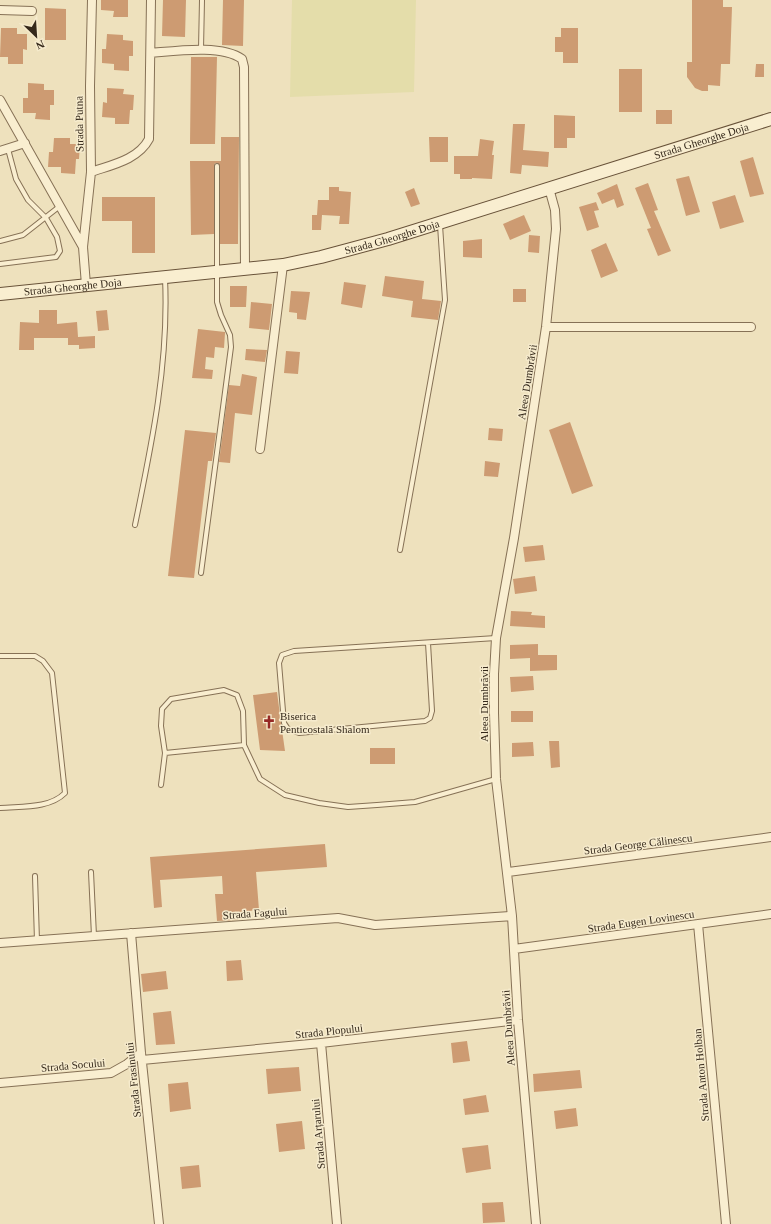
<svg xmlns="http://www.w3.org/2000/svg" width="771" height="1224" viewBox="0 0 771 1224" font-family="Georgia,serif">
<rect width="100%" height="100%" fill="#eee1bd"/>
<path fill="#e4ddaa" d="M292,0H416L414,92L290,97Z"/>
<path fill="#cd9b72" d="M101,0H128V17H113L114,11L101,10Z
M163,0H186L185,37L162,36Z
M223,0H244L243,46L222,45Z
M692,0H723V7H732L730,64H721L720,86L708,85V91H702L695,88L687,77V62H692Z
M45,8L66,9V40H45Z
M1,28H17V34H27V50L23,49V64H8V57H0Z
M561,28H578V63H563V52H555V37H561Z
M107,34L123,35V40L133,41V56H129V71L114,70V64L102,63V49H106Z
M191,57H217L215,144H190Z
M756,64H764V77H755Z
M619,69H642V112H619Z
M28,83L44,84V90H54V105H50V120L35,119L36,113H23V98H28Z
M107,88L124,89L123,94L134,95L133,110H130L129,124H115V118L102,117L103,102L107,103Z
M656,110H672V124H656Z
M554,115L575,116V138H567V148H554Z
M513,124H525L523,150L549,152L548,167L522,165L521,174L510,173Z
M221,137H239L238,244H220V166L217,163H215L214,166V234L191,235L190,161H221Z
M429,137H448V162H430Z
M54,138H70V144H80L79,159H76L75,174L61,173V167H48L49,152H53Z
M480,139L494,141L492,155H494L492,179L472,178V179H460V174H454V156H478Z
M753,157L764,194L750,197L740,161Z
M689,176L700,212L686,216L676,179Z
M648,183L658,210L654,211L671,251L658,256L647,229L651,228L635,188Z
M617,184L624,205L617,208L614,199L602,204L597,193Z
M329,187H339V191L351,192L349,224H339L340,216L322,215L321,230H312V215H317L318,200H329Z
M414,188L420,204L411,207L405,192Z
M735,195L744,222L720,229L712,202Z
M102,197H155V253H132V221H102Z
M596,202L599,210L594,211L599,227L587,231L579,207Z
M524,215L531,231L510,240L503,224Z
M529,235L540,236L539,253L528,252Z
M482,239V258L463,257V241Z
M606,243L618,271L601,278L591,250Z
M385,276L424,281L422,299L441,301L438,320L411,317L413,301L382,296Z
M344,282L366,285L362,308L341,304Z
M230,286H247L246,307H230Z
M513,289H526V302H513Z
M291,291L310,292L306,320L297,319V313L289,312Z
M251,302L272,304L269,330L249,328Z
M39,310H57V324L77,322L78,337L95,336V348L79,349V345H68V338H34V350H19L20,322L39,323Z
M107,310L109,330L98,331L96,311Z
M198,329L225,332V333L224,348L215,347L214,358L206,357L205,369L213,370L212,379L192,378Z
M246,349L267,350L265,362L245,360Z
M286,351L300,352L298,374L284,373Z
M242,374L257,377L252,415L235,413L230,463L219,462L229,385L240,386Z
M570,422L593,486L572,494L549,430Z
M489,428L503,429L502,441L488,440Z
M185,430L216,433L212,461H208L194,578L168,576Z
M485,461L500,463L498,477L484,476Z
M543,545L545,560L525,562L523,547Z
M535,576L537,591L515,594L513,579Z
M511,611L532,612L531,615L545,616V628L510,626Z
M538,644V655H557V670L530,671V658L510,659V645Z
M533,676L534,690L511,692L510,677Z
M277,692L281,723L285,751L260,750L253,695Z
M511,711H533V722H511Z
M549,741H559L560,767L551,768Z
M533,742L534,756L512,757V743Z
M370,748H395V764H370Z
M325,844L327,867L256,872L259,910L238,912V920L217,921L215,894H223L222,876L160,880L162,907L154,908L150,857Z
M241,960L243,980L227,981L226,961Z
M166,971L168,989L143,992L141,974Z
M171,1011L175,1044L156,1045L153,1013Z
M467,1041L470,1061L453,1063L451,1043Z
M299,1067L301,1091L268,1094L266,1069Z
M580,1070L582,1088L534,1092L533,1074Z
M188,1082L191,1109L170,1112L168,1084Z
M486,1095L489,1112L465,1115L463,1099Z
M576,1108L578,1126L556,1129L554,1111Z
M302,1121L305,1149L279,1152L276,1124Z
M488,1145L491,1169L466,1173L462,1148Z
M199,1165L201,1187L182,1189L180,1167Z
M503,1202L505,1222L483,1223L482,1203Z"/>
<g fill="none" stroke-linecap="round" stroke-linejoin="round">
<g stroke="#867156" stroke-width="6">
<path id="service" d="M201,49L202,0
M0,241L23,235L60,206
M0,264L56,257L60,251L57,237L46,218L28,200L16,179L8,149
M135,525C152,443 169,362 165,278
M400,550L445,300L440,225
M201,573L231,347L230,335L221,315L217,302V166
M428,643L432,711L430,718L425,721L299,733L288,729L284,723L279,663L282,655L294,651L496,638
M0,656H35L43,661L52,673L65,793C49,809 21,806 0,808
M165,753L244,745
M161,785L165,753L161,726L162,709L171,699L224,690L237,695L243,711L244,745L260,779L285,795L319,803L348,807L377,805L415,802L496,779
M91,872L94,936
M35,876L37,941"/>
</g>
<g stroke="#867156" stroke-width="10">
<path id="minor" d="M0,10L32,11
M151,53C175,51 222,44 242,59L244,67L245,269
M0,100L83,247
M0,151L25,143
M91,172C111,165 138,160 149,139L151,0
M86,285L83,247L91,172L90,86L92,0
M546,327H751
M260,449L283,265
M508,872L771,837
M698,924L726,1224
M131,933L141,1053L159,1224
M0,943L338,918L375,925L512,916
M514,949L771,914
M321,1043L337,1224
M142,1060L321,1043L518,1020
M0,1083L111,1073L127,1064L141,1053
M536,1224L518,1020L512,916L496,779L494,713V674L496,638L514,538L546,327L556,229L555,210L549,188"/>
</g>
<g stroke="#685239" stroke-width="14">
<g id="secondary">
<path id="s1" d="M0,294L283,265L321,257L388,239L771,119"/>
</g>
</g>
<use href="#service" stroke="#f9eed0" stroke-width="4"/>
<use href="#minor" stroke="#f9eed0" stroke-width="8"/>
<use href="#secondary" stroke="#f9eed0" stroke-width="12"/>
</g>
<defs>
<g id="church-bare" transform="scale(1.08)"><path d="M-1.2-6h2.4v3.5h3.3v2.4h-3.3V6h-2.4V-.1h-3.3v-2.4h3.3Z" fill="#962825" stroke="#f6ebcd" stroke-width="2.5" paint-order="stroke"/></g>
</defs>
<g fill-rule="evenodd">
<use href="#church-bare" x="269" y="722"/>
</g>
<g text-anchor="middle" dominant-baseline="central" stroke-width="3" stroke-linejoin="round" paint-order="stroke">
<g font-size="11" fill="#35291b" stroke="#f6ebcd">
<text transform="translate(79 124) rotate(-91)">Strada Putna</text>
<text stroke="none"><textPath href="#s1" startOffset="721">Strada Gheorghe Doja</textPath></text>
<text stroke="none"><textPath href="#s1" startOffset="397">Strada Gheorghe Doja</textPath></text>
<text stroke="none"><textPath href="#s1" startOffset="73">Strada Gheorghe Doja</textPath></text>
<text transform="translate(527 382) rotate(-81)">Aleea Dumbrăvii</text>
<text transform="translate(484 704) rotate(-90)">Aleea Dumbrăvii</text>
<text transform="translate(638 844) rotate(-7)">Strada George Călinescu</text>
<text transform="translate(255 913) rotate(-4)">Strada Fagului</text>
<text transform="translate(641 921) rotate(-8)">Strada Eugen Lovinescu</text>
<text transform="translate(508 1028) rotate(-94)">Aleea Dumbrăvii</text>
<text transform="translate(329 1031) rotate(-6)">Strada Plopului</text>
<text transform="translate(73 1065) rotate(-5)">Strada Socului</text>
<text transform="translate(701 1075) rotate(-95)">Strada Anton Holban</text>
<text transform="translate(133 1080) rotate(-96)">Strada Frasinului</text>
<text transform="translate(318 1134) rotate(-95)">Strada Arțarului</text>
</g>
<g font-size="11" fill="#35291b" stroke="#f6ebcd" text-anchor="start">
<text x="280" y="716">Biserica<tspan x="280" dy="13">Penticostală Shalom</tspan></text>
</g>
</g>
<g transform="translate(36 36) rotate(155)" stroke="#f6ebcd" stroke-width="3" paint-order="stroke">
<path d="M0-3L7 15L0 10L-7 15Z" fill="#35291b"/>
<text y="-6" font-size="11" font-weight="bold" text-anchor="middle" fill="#35291b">N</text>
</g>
</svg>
